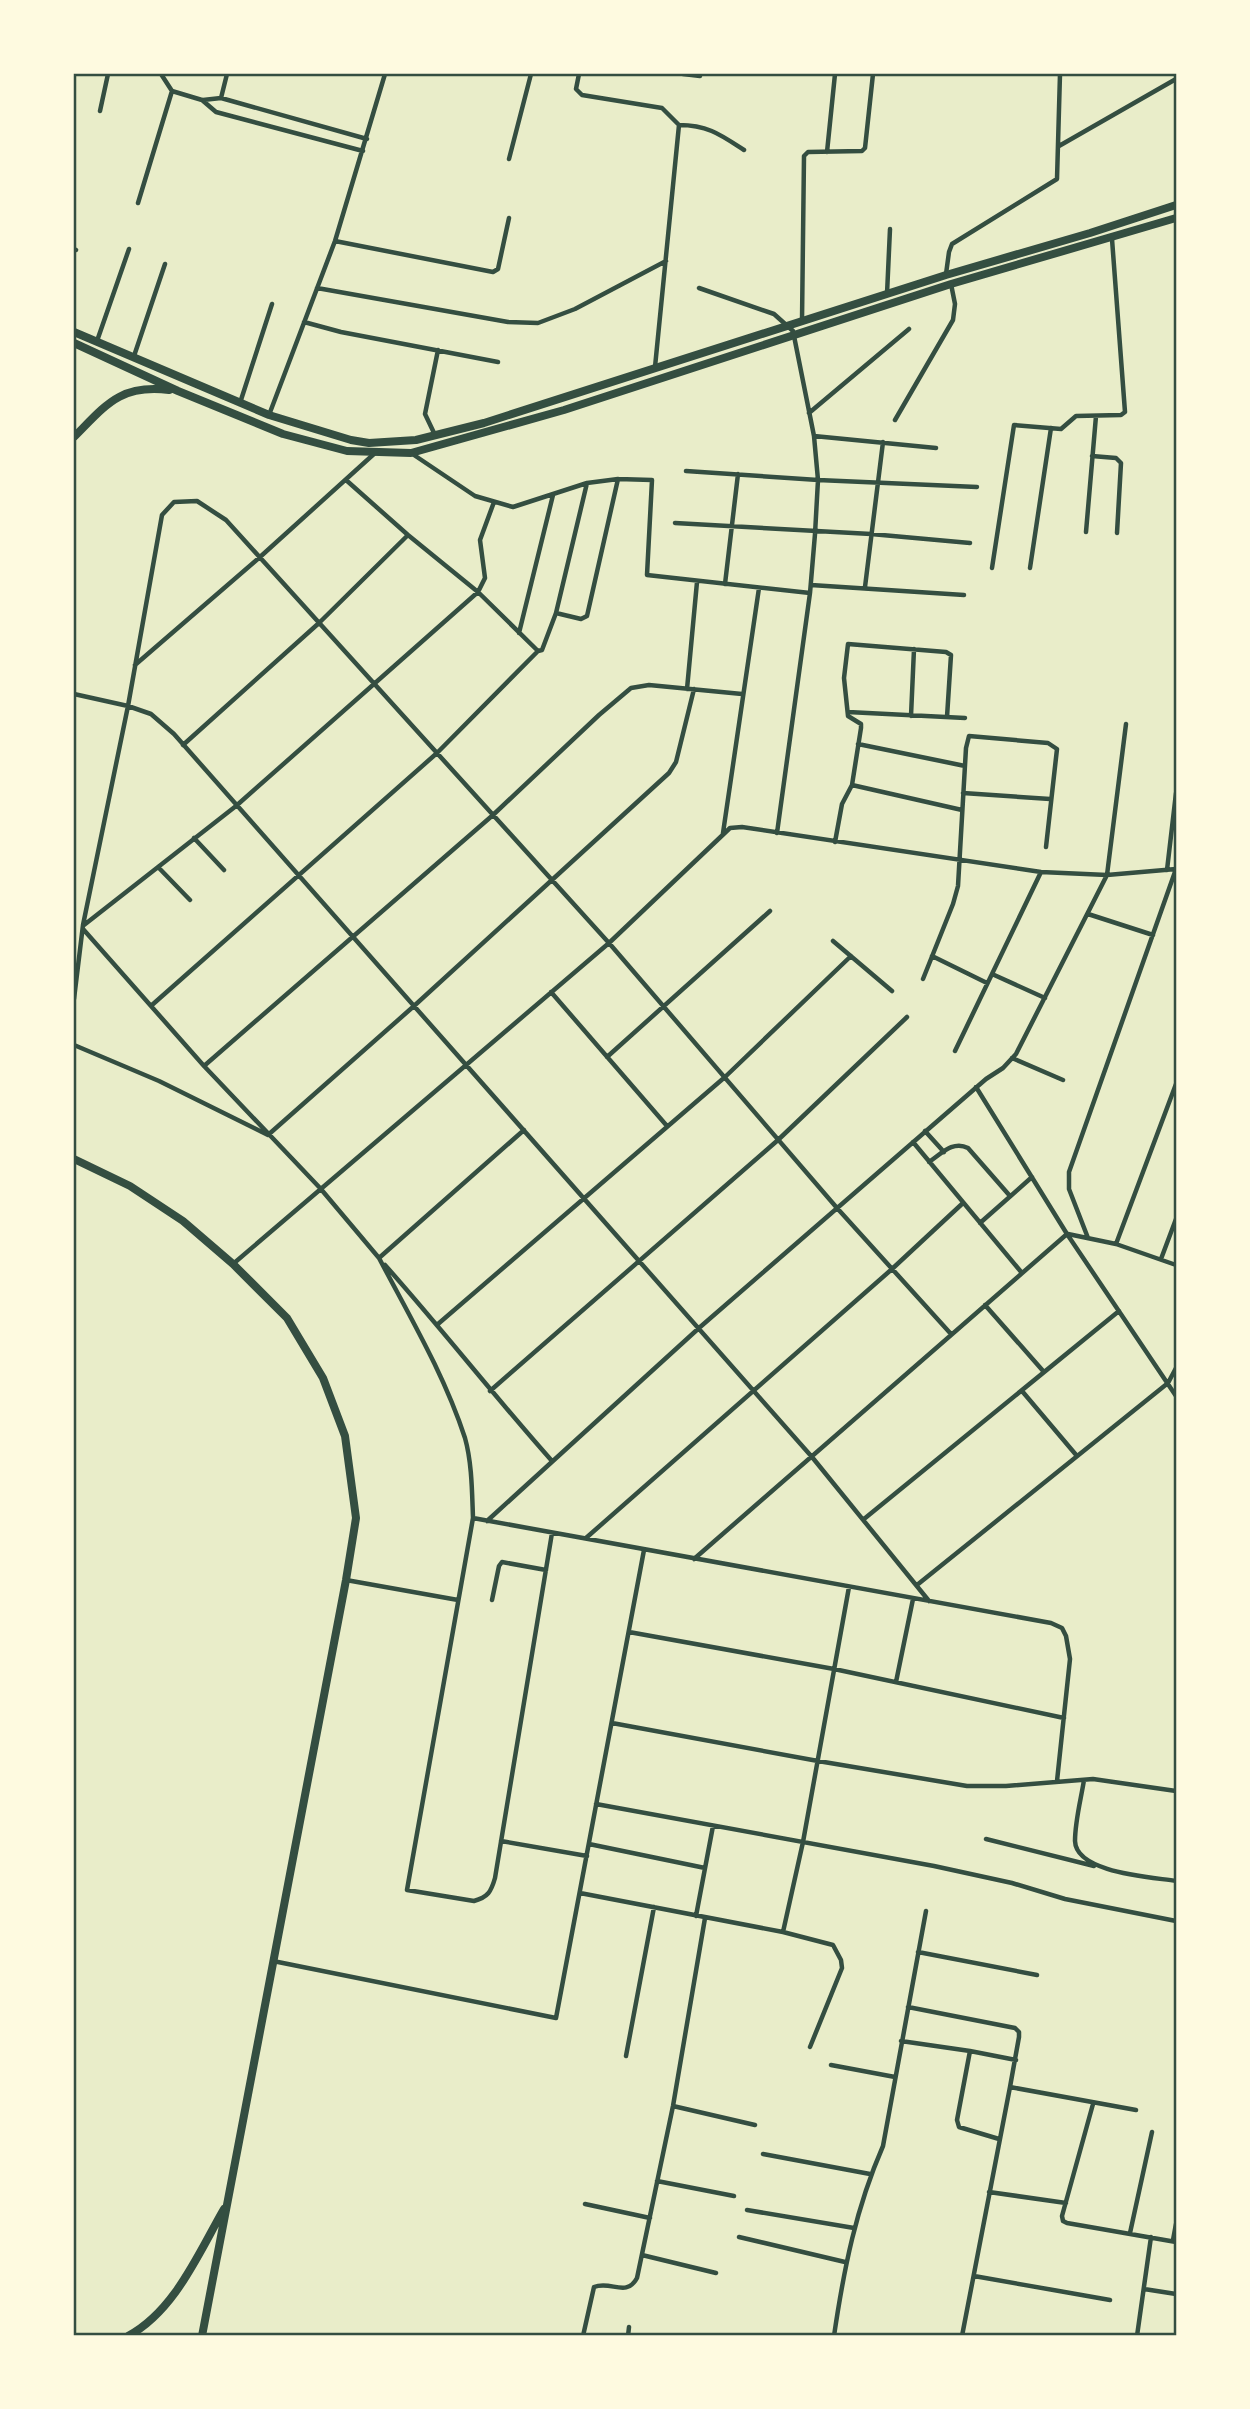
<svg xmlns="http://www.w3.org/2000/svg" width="1250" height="2409" viewBox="0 0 1250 2409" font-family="Barlow,sans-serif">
<rect width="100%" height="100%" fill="#e9edc9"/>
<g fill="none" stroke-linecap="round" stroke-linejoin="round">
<path stroke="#344e41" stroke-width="4.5" d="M161,74L172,91L202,100L216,112L363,151
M579,74L576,89L582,95L662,108L679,125L655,367
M683,74L700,76
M221,98L227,74
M203,100L221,98L367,139
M100,111L108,74
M679,125C708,125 721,135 744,150
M1059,146L1176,79
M827,152L835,74
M509,159L531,74
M138,203L172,91
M335,241L493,272L498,269L509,218
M74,249L76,250
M946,274L949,252L952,244L1057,179L1060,74
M317,288L508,322L538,323L575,309L666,261
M699,288L774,314L793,331L814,436L818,480L815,534L810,593L777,833
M887,294L890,229
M802,321L804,156L808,152L862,151L865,148L873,74
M304,322L341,332L498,362
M97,341L129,249
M134,356L165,264
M240,403L272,304
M809,413L909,329
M269,415L335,241L385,74
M895,420L953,320L955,304L951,284
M435,435L425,414L438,350
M814,436L936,448
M411,453L475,496L513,507L587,483L618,479L652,480L647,575L810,593
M1092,456L1116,458L1121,463L1117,533
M686,471L818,480L977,487
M346,480L408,535L478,592L538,651
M675,523L871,534L970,543
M1086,532L1096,416
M992,568L1014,425L1061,429L1076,416L1121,415L1125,412L1112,239
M1030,568L1051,428
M725,584L738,474
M811,585L964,595
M865,587L883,442
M556,613L581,619L587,616L618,479
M519,633L553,495
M135,665L260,557L375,453
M687,689L697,582
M74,694L128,706L151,714L174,734L812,1457L929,1601
M848,712L965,718
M911,716L914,649
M858,744L965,766
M183,745L319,623L408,535
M852,785L962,810
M963,793L1050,799
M723,833L759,588
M194,838L224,870
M835,842L842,804L852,785L861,728V724L848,716L844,678L848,644L946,652L951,655L947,717
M158,867L190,900
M1167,870L1176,793
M1088,914L1153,935
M84,925L236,806L478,592L485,578L480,540L494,502
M83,929L204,1066L320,1188L379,1258
M833,941L892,991
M932,956L987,983
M992,974L1045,998
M923,979L953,904L958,886L966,748L969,736L1048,743L1057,749L1046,847
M551,992L667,1126
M74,999L83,925L128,706L162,515L174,502L197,501L226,520L609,943L837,1208L951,1334
M152,1005L437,753L538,651L542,650L556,613L587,483
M74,1045L159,1081L268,1135L414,1006L669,773L676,762L694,689
M955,1051L1041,872
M607,1057L770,911
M1012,1058L1063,1080
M204,1066L493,815L599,715L631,688L649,685L742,694
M976,1087L1067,1234L1176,1396
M524,1130L379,1258C410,1317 444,1374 465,1438C472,1463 472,1492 473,1518L407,1890L474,1901C488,1897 491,1892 495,1878L552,1533
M925,1131L944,1152
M913,1142L1022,1273
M929,1162C941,1154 953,1140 968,1148L1010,1196
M980,1223L1032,1177
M1068,1234L1116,1244L1176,1265
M1088,1238L1069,1189V1172L1176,869
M1116,1244L1176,1084
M1161,1259L1176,1219
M233,1264L609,943L730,828L742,827L1041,872L1107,875L1176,869
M385,1265C442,1329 495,1397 552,1461
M985,1305L1044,1372
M438,1324L725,1077L851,956
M490,1391L778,1140L907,1017
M1022,1391L1077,1456
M473,1518L1051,1623L1062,1628L1066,1636L1070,1659L1057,1781
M864,1519L1119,1311
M487,1521L699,1328L986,1079L1003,1068L1016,1054L1107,875L1126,724
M586,1538L892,1269L963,1203
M694,1559L1067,1234
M346,1580L458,1600
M917,1585L1168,1383L1176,1368
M492,1600L499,1566L502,1562L546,1570
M629,1632L834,1669L1064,1718
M896,1682L913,1599
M612,1723L818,1761L967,1786H1006L1093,1779L1176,1791
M1084,1780C1081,1799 1075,1821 1075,1841C1076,1873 1152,1877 1176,1881
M596,1804L934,1866L1012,1883L1065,1899L1176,1921
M986,1839L1094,1866
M501,1841L587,1856
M589,1844L705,1868
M580,1893L783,1932L833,1945L841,1960L842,1968L810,2047
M696,1916L713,1826
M783,1932L803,1842L849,1587
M918,1952L1037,1975
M273,1961L556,2018L644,1550
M908,2007L1015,2028L1019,2032V2037L1010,2087
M901,2041L970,2051L1016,2060
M970,2051L957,2120L959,2127L999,2139
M626,2056L654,1907
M831,2065L895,2077
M1093,2104L1062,2216L1063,2221L1067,2223L1176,2242
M673,2106L755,2125
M763,2154L870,2174
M657,2181L734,2196
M989,2192L1066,2203
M585,2204L650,2218
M747,2210L854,2228
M1130,2233L1152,2132
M739,2237L845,2262
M1173,2240L1176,2224
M642,2255L716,2273
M974,2276L1110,2300
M1144,2289L1176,2294
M583,2336L594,2287C611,2280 626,2298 637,2278L673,2106L705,1918
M628,2336L629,2327
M834,2336C844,2268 856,2208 883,2146L926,1911
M962,2336L1010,2087L1136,2110
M1137,2336L1151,2237"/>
<path stroke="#344e41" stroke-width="8" d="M74,332L269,415L351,440L369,443L416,440L484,423L946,275L1090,233L1176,205
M74,343L178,391L283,434L347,451L411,453L564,410L951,284L1176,218
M74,437C106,405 120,384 169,390
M74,1159L130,1186L183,1221L233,1264L287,1318L323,1378L345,1436L356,1518L346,1580L202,2336
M128,2336C175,2311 199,2252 224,2209"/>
</g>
<rect width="1250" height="2409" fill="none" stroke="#fefae0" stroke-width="150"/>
<rect x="75" y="75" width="1100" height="2259" fill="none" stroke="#344e41" stroke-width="2.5"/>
</svg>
